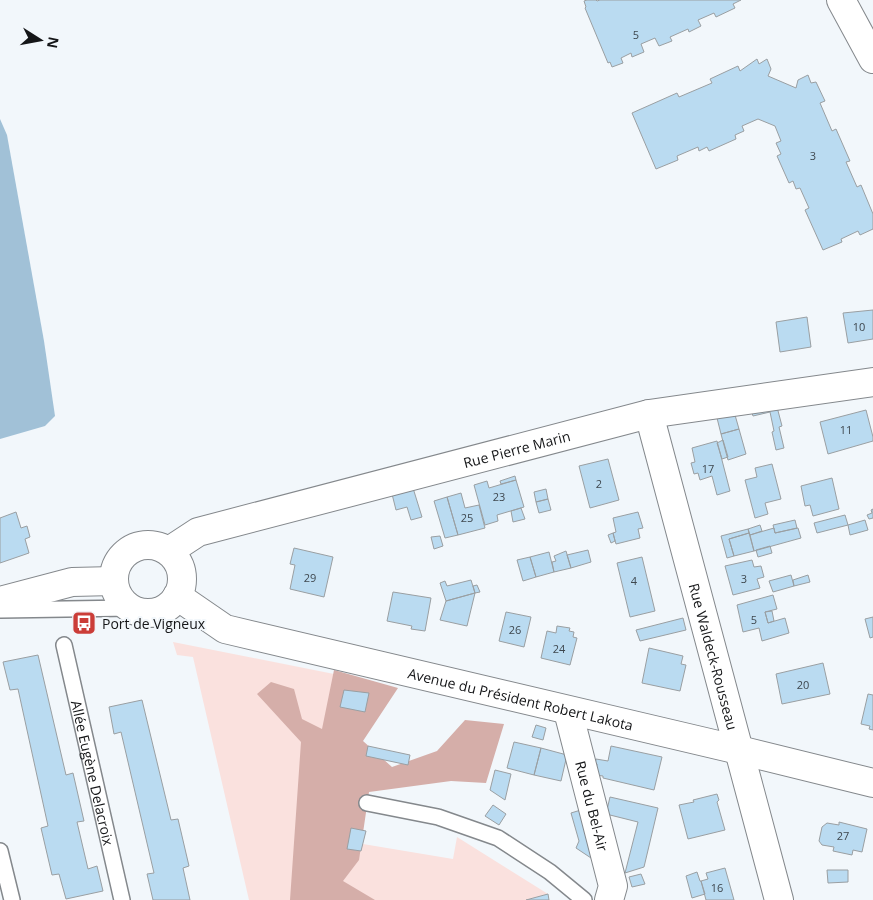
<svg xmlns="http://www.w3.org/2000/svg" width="873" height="900" viewBox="0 0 873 900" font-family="'Open Sans',sans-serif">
<rect width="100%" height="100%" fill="#f2f7fb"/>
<path fill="#fae1de" d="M173,642L354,678L339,840L453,859L457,837L548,894L526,900H249L193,657L177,655Z"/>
<path fill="#d5aea9" d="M334,670L398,688L363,741L392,767L437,751L465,720L504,724L486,783L451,781L369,792L359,860L343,881L375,900H290L301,742L257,694L271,682L294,689L302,719L322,729Z"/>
<path fill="#a1c1d7" d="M0,119L7,135L44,341L55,416L45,426L0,439Z"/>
<path fill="#badbf1" stroke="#9a9fa2" d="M587,0H596L597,1L600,0H741L733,4L735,8L716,17L714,13L698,20L701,26L689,32L688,29L670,37L672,41L659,46L655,38L641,44L644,52L632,57L631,53L621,58L623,63L612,67L610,62L608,63L585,8L586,7L584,1Z
M757,59L759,64L767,59L771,69L768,76L796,88L798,80L808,75L811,83L816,82L825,101L820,103L832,131L836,129L850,161L846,162L857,187L861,185L873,214V229L860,235L858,231L841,239L842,242L823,250L805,210L809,208L800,188L796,189L793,181L789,183L777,156L781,154L776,143L781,141L775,126L758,119L742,126L744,131L735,135L736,139L709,151L707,147L699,151L698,147L677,156L678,160L656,169L632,113L677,93L679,97L712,83L710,79L738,66L740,71Z
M873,310V339L848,343L843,313Z
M807,317L811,347L780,352L776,322Z
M777,407L782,426L779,427L784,448L776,450L772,432L774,431L770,412L753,416L752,413Z
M866,410L873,437V441L828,454L820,422Z
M735,415L739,429L721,434L717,418Z
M739,429L746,454L728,460L721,434Z
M723,440L728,457L722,459L717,443Z
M717,441L730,491L717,495L712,476L700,480L698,473L694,474L691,463L695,462L692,448Z
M608,459L619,500L590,508L579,466Z
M772,464L781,499L765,503L768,514L755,518L745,480L757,477L755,468Z
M515,476L516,480L501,484L500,481Z
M832,478L839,509L813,516L810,505L805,506L801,486Z
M516,480L524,507L497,515L498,521L485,525L474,485L487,481L489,488Z
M413,488L422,517L411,520L407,507L396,510L392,494Z
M546,489L548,499L536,502L534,492Z
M461,493L465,508L479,505L485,528L458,535L447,497Z
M447,497L458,535L445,538L434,501Z
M548,499L551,510L539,513L536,502Z
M521,508L525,519L513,522L511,511Z
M873,509V518L869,519L867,515L872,513L871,510Z
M16,512L21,528L27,526L30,537L25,539L29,553L0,563V518Z
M638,512L643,528L638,529L640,538L616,544L613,533L616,532L613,518Z
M845,515L848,525L817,533L814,523Z
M795,520L797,528L775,533L773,525Z
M865,520L868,530L850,535L848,525Z
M760,525L762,531L750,535L748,529Z
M774,528L775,533L798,528L801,538L754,551L750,535Z
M748,529L749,533L729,539L734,556L727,558L721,536Z
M613,533L615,541L611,543L608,535Z
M749,533L754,551L734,556L729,539Z
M440,536L443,546L434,549L431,537Z
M770,546L772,553L758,557L756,550Z
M294,548L333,557L324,597L290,589L295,565L290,564Z
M588,550L591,562L571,568L567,555Z
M566,551L571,568L554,572L552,562L556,561L554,556Z
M549,552L554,572L536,577L530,557Z
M530,557L536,577L523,581L517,560Z
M642,557L655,611L630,617L617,563Z
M752,560L754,567L761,566L764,577L757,579L760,588L733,595L725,566Z
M791,575L794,586L773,592L769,581Z
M808,575L810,582L794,586L793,580Z
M471,580L475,593L446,601L440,583L445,581L447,586Z
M477,585L480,592L475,593L473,586Z
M393,592L431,598L425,631L411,629L412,626L387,621Z
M475,593L467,626L440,620L446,601Z
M773,595L777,609L765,612L768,623L785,618L789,633L762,641L759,628L743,632L737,605Z
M772,611L774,621L768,623L765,612Z
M506,612L531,617L524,647L499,641Z
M873,617V637L870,638L865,619Z
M683,618L686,630L640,641L636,630Z
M557,626L570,628L569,631L574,632L573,637L577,638L570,665L541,658L547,631L556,633Z
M649,648L683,656L681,664L686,665L680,691L642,683Z
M38,655L66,775L73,773L84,821L77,822L88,869L97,866L103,891L66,899L59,874L52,875L41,828L48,826L18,689L10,690L3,662Z
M823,663L830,694L782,704L776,674Z
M344,690L369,693L365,712L340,707Z
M868,694L873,695V730L869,729L870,726L861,724Z
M142,700L171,820L178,819L189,866L183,868L190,900H153L147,874L154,873L121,732L114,734L109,707Z
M536,725L546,728L543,740L532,737Z
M514,742L541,748L534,775L507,768Z
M368,746L410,755L408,765L366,756Z
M611,746L662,757L654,790L603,778V776L595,775L597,764H595L596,759L608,761Z
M541,748L567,755L561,781L534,775Z
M495,770L511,774L505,800L490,790Z
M717,794L719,800L717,802L725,830L688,839L679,805L694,802L693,800Z
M610,797L658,808L644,867L625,873L638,822L606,814Z
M493,805L506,814L499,825L485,816Z
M584,809L600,864L576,848L579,841L571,813Z
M839,822L867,829L862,852L853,850L852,855L833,851L834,847L822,845L819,841L822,827L827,823L839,825Z
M351,828L366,831L361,851L347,849Z
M725,868L734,900H706L701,881L708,879L706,873Z
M827,870H848V882L828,883Z
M697,872L700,881H701L705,894L692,898L686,876Z
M641,874L645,884L632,887L629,877Z
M548,894L549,900H526Z"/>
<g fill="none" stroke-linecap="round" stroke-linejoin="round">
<g stroke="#84888c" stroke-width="18">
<g id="lane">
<path d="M1,610L131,608"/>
<path id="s1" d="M64,645L122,900"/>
<path d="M367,803L438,817L498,838L550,872L584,900"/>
<path d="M0,851L12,900"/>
</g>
</g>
<g stroke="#84888c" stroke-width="30">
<g id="street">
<path d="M841,0L873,59"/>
<path id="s2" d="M649,414L779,900"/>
<path id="s3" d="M177,596L225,629L739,750L873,783"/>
<path id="s4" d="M568,711L613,886L609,900"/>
</g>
</g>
<g stroke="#84888c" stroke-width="30">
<g id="secondary">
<circle cx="148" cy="579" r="34"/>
<path id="s5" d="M169,551L198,532L649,414L873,382"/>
<path d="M0,601L72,582L114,581"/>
</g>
</g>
<use href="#lane" stroke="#fff" stroke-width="15"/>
<use href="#street" stroke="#fff" stroke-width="28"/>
<use href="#secondary" stroke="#fff" stroke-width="28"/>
</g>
<defs>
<g id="bus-square" transform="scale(1.25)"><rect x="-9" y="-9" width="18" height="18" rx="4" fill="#cb3d38" stroke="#f2f7fb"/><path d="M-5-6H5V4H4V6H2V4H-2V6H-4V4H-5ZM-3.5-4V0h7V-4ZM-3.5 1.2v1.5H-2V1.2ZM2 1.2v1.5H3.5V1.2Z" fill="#fff"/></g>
</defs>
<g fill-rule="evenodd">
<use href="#bus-square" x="84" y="623"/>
</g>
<g text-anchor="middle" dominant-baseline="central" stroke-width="4" stroke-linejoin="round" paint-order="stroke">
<g font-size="11" fill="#3e474e">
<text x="636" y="34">5</text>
<text x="813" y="155">3</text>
<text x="859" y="326">10</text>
<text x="846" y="429">11</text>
<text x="708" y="468">17</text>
<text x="599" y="483">2</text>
<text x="499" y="496">23</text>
<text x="467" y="517">25</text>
<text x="310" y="577">29</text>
<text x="744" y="578">3</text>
<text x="634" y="580">4</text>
<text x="754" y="619">5</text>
<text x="515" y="629">26</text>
<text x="559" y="648">24</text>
<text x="803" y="684">20</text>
<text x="843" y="835">27</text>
<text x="717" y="887">16</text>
</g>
<g font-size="14" fill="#151618" stroke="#f2f7fb">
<text stroke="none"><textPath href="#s5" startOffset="364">Rue Pierre Marin</textPath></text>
<text stroke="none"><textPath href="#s2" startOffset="251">Rue Waldeck-Rousseau</textPath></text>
<text stroke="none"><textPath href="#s3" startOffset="362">Avenue du Président Robert Lakota</textPath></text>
<text stroke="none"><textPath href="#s1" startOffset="131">Allée Eugène Delacroix</textPath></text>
<text stroke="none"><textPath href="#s4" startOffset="98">Rue du Bel-Air</textPath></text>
</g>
<g font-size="14" fill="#151618" stroke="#f2f7fb" text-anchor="start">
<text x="102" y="623">Port de Vigneux</text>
</g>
</g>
<g transform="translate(40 40) rotate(101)" stroke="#f2f7fb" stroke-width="4" paint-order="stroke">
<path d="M0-4L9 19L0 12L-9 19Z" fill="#151618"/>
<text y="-8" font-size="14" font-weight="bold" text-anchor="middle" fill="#151618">N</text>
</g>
</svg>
